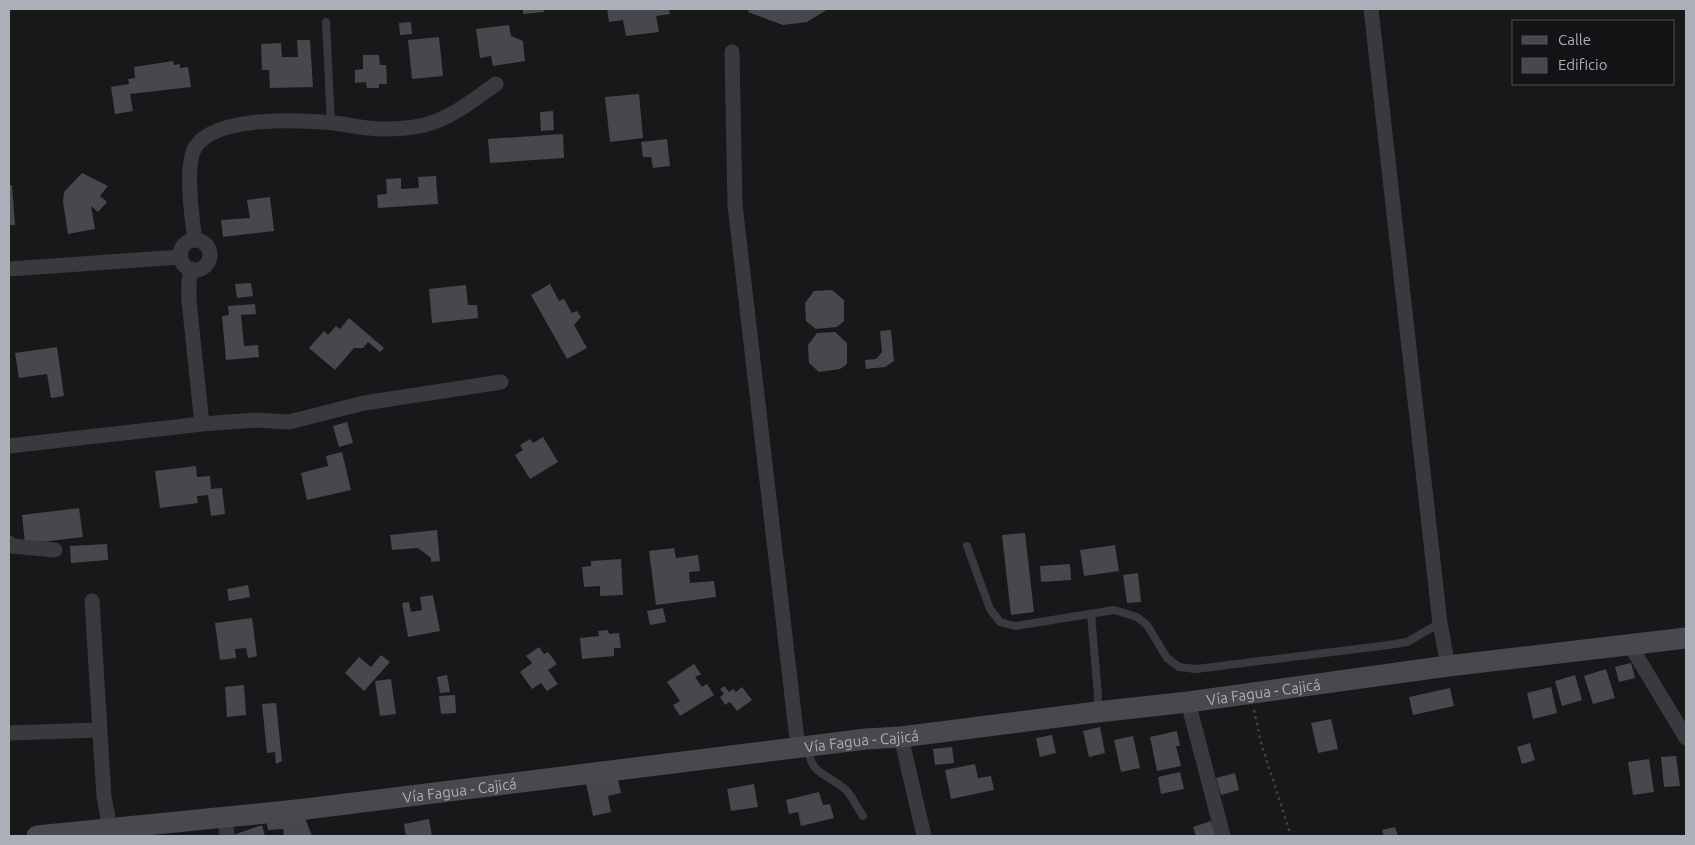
<svg xmlns="http://www.w3.org/2000/svg" width="1695" height="845" viewBox="0 0 1695 845" font-family="Ubuntu,sans-serif">
<rect width="100%" height="100%" fill="#18181a"/>
<path fill="#47484c" d="M523,9H544V12L523,14Z
M607,9H669L670,14L656,16L659,32L626,36L623,20L609,22Z
M749,9H828L807,22L783,25L748,12Z
M411,22L412,34L400,35L399,23Z
M509,25L511,36L523,41L525,61L493,66L491,56L480,58L476,29Z
M439,37L443,76L412,79L408,40Z
M297,40H310L313,87L270,88L269,70H262L261,44L281,43L282,57H298Z
M363,55H379L380,65H386L387,84H379V88H367L366,82L355,83V70L363,69Z
M173,61L174,65L180,64V68L188,67L191,87L130,94L133,111L115,114L111,87L129,84L128,79L135,78L134,67Z
M639,94L643,138L610,142L605,97Z
M553,111L554,130L541,131L540,112Z
M563,134L564,158L490,163L488,139Z
M667,139L670,166L653,168L651,157H643L641,142Z
M82,173L108,186L100,196L107,202L98,212L91,206L95,229L68,234L63,202L64,192Z
M436,176L438,204L378,208L377,195L387,194L386,179L401,178V189L419,188L418,177Z
M9,185H12L15,225H9Z
M270,197L274,231L223,237L221,220L250,218L247,200Z
M251,283L253,296L237,298L235,284Z
M550,284L559,301L564,299L572,313L577,311L581,317L574,325L587,348L567,359L531,295Z
M466,285L468,305H477L478,318L432,323L429,289Z
M832,290L844,300V321L837,327L816,329L806,321L805,303L814,291Z
M255,304L256,314L241,315L244,346L258,345L259,357L226,360L222,316L229,315L228,306Z
M349,318L384,348L380,352L368,342L363,348H354L335,370L309,348L324,331L328,335L336,326L340,329Z
M891,330L894,361L885,367L866,369L865,360L876,359L882,352L880,331Z
M835,332L847,343V364L840,369L819,372L809,363L808,345L817,333Z
M57,347L64,396L51,398L47,374L19,378L15,353Z
M347,422L353,443L339,447L333,426Z
M543,437L558,462L530,479L515,455L523,450L520,445L530,439L533,443Z
M342,452L351,490L307,500L301,473L328,466L326,456Z
M196,466L197,477L210,476L211,489L222,488L225,514L211,516L208,495L197,496L198,503L160,508L155,471Z
M79,508L83,537L25,544L22,515Z
M437,530L440,561L431,562V558L418,548L392,550L390,535Z
M1025,533L1034,612L1011,615L1002,535Z
M107,544L108,560L71,563L70,546Z
M1115,545L1119,571L1084,576L1080,550Z
M674,548L676,558L698,555L700,571L689,572L690,583L714,581L716,597L656,605L649,551Z
M621,559L623,595L600,596V586L584,587L582,567L591,566V561Z
M1070,564L1071,580L1041,582L1040,566Z
M1138,573L1141,602L1127,603L1123,575Z
M248,585L250,597L229,601L227,589Z
M433,595L440,631L408,637L402,603L409,602L411,612L422,610L420,597Z
M663,608L666,622L650,625L647,611Z
M252,618L257,656L248,658L246,648L235,649L236,658L220,660L215,623Z
M608,630L609,634L619,633L621,648H614V656L582,659L580,638L599,636L598,631Z
M539,647L544,654L548,652L557,664L548,670L558,684L547,691L541,683L532,689L520,672L532,663L526,656Z
M381,655L390,662L364,691L345,673L359,657L371,667Z
M1631,663L1635,678L1619,682L1615,667Z
M694,664L701,674L695,677L702,687L707,684L714,695L680,716L673,705L680,701L667,682Z
M1606,669L1615,698L1593,704L1584,676Z
M447,675L450,692L440,693L437,677Z
M1575,675L1582,700L1562,706L1555,681Z
M391,679L396,714L380,716L375,681Z
M244,685L246,715L227,717L225,687Z
M724,686L729,692L733,689L736,692L742,687L752,700L737,711L730,702L725,705L720,697L724,694L720,689Z
M1551,687L1557,713L1533,719L1527,693Z
M1450,688L1454,706L1413,715L1409,697Z
M455,695L456,713L441,714L439,696Z
M276,703L282,761L276,764L275,752L267,753L262,704Z
M1331,719L1338,749L1318,753L1311,723Z
M1100,727L1105,753L1089,757L1083,731Z
M1177,731L1180,746H1176L1181,766L1157,771L1150,737Z
M1052,735L1056,753L1040,757L1036,738Z
M1133,736L1140,768L1121,772L1114,740Z
M1530,743L1535,760L1522,764L1517,747Z
M952,747L954,763L935,765L933,749Z
M1676,756L1680,786L1664,787L1661,757Z
M1649,759L1654,792L1633,795L1628,762Z
M975,764L978,778L991,776L994,790L951,799L945,770Z
M1180,772L1184,789L1161,794L1158,777Z
M1235,773L1239,790L1221,795L1216,778Z
M617,776L621,793L608,796L611,812L593,816L586,783Z
M754,784L758,807L731,811L727,789Z
M819,792L823,805L830,804L834,818L801,826L798,812L789,814L786,800Z
M305,818L312,836H284L283,829L268,830L266,820Z
M429,819L432,836H406L404,824Z
M1211,821L1216,836H1196L1193,827Z
M262,825L265,836H233V835Z
M1395,827L1398,836H1384L1382,830Z"/>
<g fill="none" stroke-linecap="round" stroke-linejoin="round">
<path stroke="#404145" stroke-width="2.5" stroke-dasharray="2.5 4" stroke-linecap="butt" d="M1254,710L1261,743L1291,836"/>
<path stroke="#393a3e" stroke-width="8" d="M326,22L331,123
M967,546L990,609L1000,622L1015,626L1114,610L1137,617L1147,625L1167,658L1179,667L1196,669L1389,645L1407,642L1440,623
M1091,614L1098,695L1097,711
M808,749C812,777 828,773 846,790C853,797 857,808 863,816"/>
<path stroke="#393a3e" stroke-width="15" d="M1371,9L1440,623L1448,666
M732,52L735,205L798,748
M195,240C192,219 184,163 196,146C218,115 299,120 334,123C350,125 366,129 383,129C395,129 412,128 424,125C451,119 474,99 496,84
M180 255a15 15 0 1 1 30 0a15 15 0 1 1-30 0Z
M9,269L181,257
M202,424L256,420L289,422L364,403L501,382
M9,446L202,424L189,301V282L191,269
M9,543L12,546L55,550
M92,601L104,797L110,828
M1630,645L1686,738
M1188,702L1223,836
M9,733L99,730
M901,737L924,836
M225,817L227,836"/>
<path stroke="#48494e" stroke-width="21" id="s1" d="M37,836L306,809L866,739L901,737L1097,712L1188,702L1448,666L1686,638"/>
</g>
<g text-anchor="middle" dominant-baseline="central" stroke-width="5" stroke-linejoin="round" paint-order="stroke">
<g font-size="15" fill="#acafb8" stroke="#131315">
<text stroke="none"><textPath href="#s1" startOffset="1235">Vía Fagua - Cajicá</textPath></text>
<text stroke="none"><textPath href="#s1" startOffset="830">Vía Fagua - Cajicá</textPath></text>
<text stroke="none"><textPath href="#s1" startOffset="425">Vía Fagua - Cajicá</textPath></text>
</g>
</g>
<rect width="1695" height="845" fill="none" stroke="#acafb8" stroke-width="20"/>
<rect x="1512" y="20" width="162" height="65" fill="#131315" stroke="#505156"/>
<rect x="1522" y="36" width="25" height="8" fill="#48494e" stroke="#505156"/>
<text x="1558" y="45" font-size="15" fill="#acafb8">Calle</text>
<rect x="1522" y="58" width="25" height="15" fill="#47484c" stroke="#505156"/>
<text x="1558" y="70" font-size="15" fill="#acafb8">Edificio</text>
</svg>
